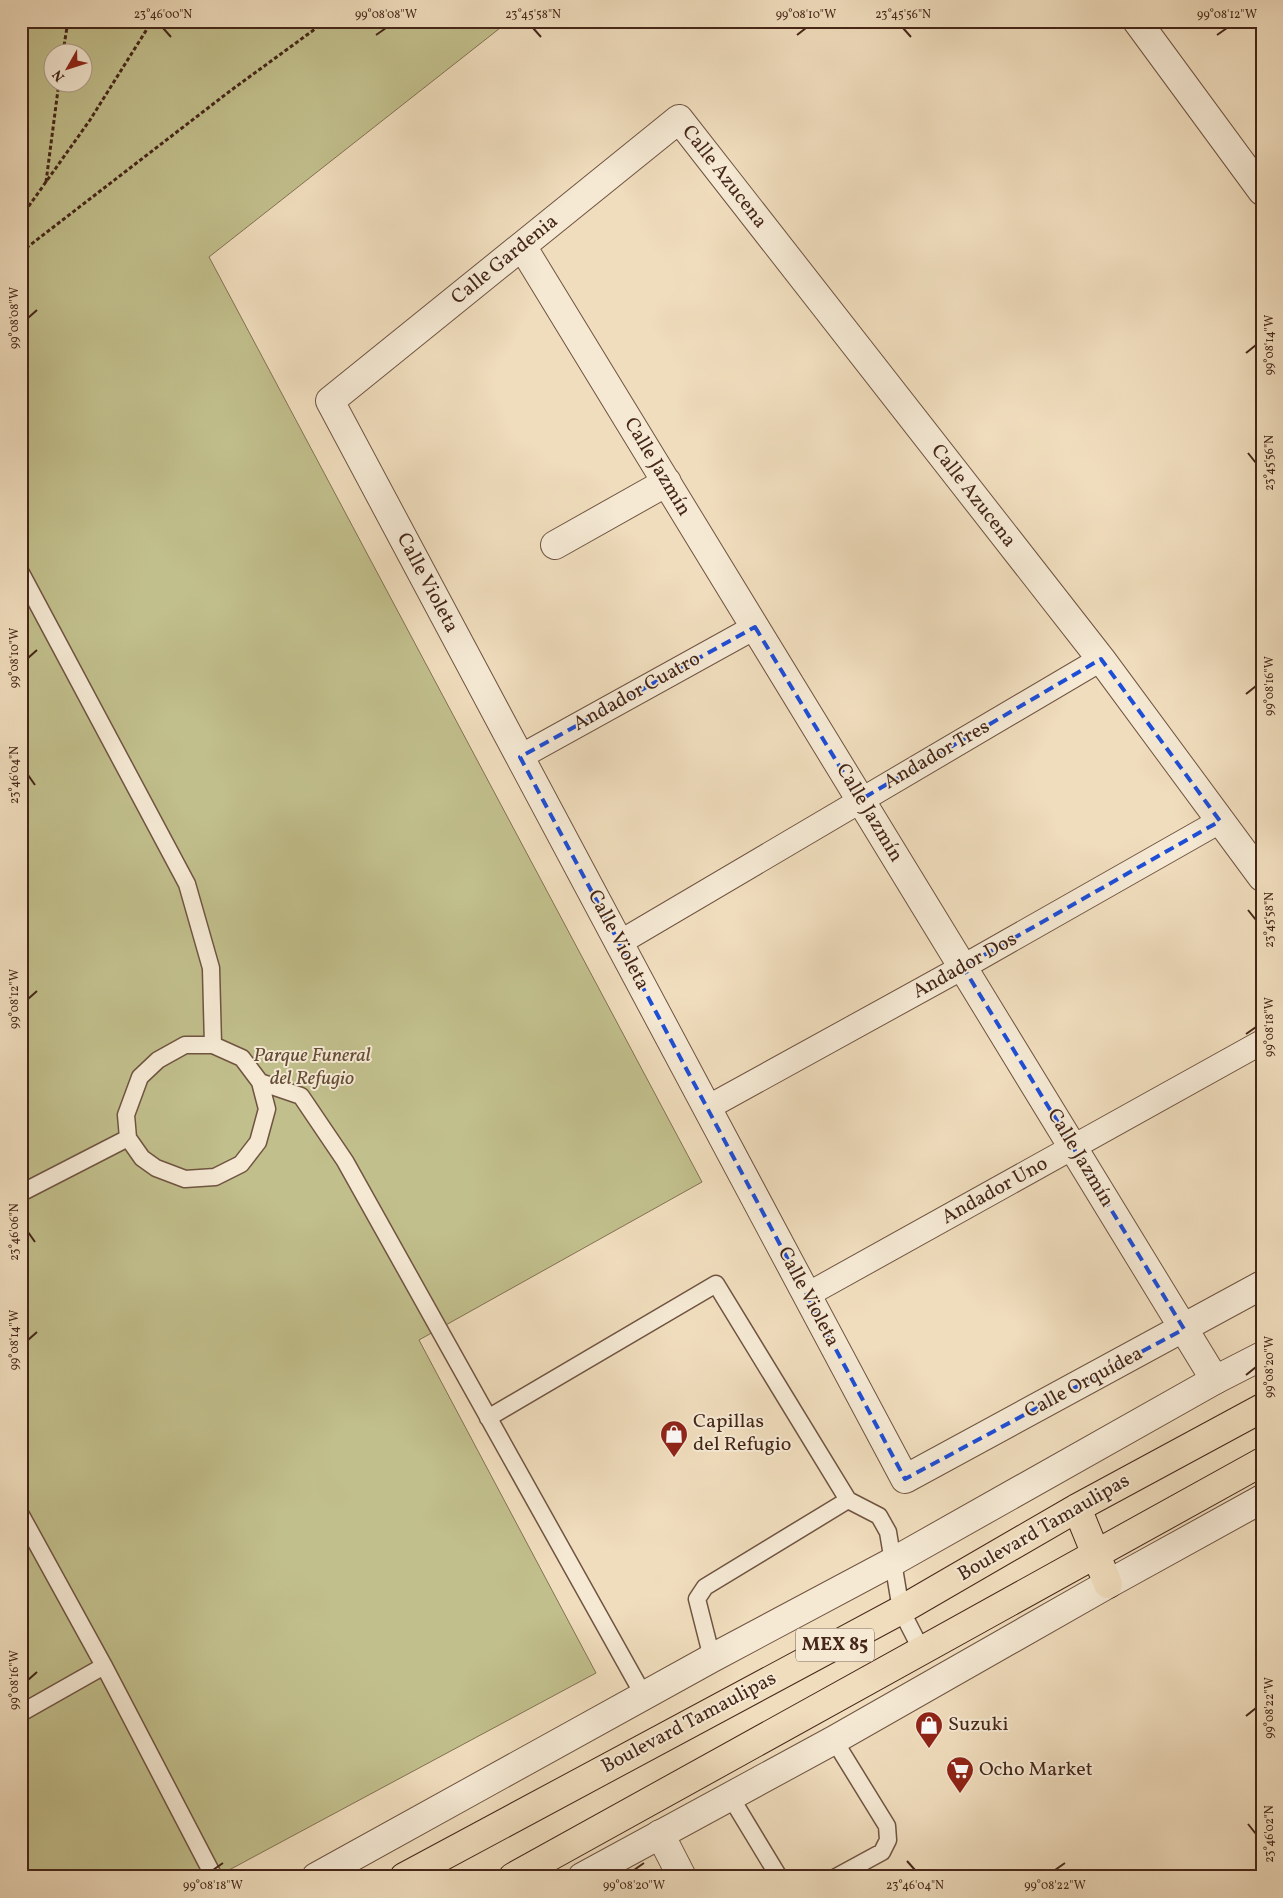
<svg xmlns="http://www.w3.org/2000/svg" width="1283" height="1898" viewBox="0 0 1283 1898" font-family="Vollkorn,serif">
<rect width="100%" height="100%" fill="#f0ddbd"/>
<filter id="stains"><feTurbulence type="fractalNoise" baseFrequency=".004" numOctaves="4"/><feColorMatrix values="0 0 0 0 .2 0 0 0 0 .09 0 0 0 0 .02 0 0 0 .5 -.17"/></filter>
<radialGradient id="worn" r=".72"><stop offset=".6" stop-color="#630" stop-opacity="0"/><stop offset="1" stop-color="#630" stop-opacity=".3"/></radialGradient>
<path fill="#c1bf8c" stroke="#837252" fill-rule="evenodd" d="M21,21H509L209,257L702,1182L419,1340L596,1673L216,1877H21ZM52,52H82V82H52Z"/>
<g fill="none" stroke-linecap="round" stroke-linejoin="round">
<g stroke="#705441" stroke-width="19">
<path id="service" d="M21,573L187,884L211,968L213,1045
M260,1082L301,1096L345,1161L644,1696
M21,1193L128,1138L126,1115L140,1077L158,1060L185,1045H213L242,1058L260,1082L267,1109L258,1142L241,1164L215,1177L185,1179L156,1168L142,1158L128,1138
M488,1418L716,1284L848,1500L705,1587L697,1599L712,1658
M848,1500L879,1516L888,1532L901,1610L921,1649
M21,1515L104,1666L214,1877
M21,1713L104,1666
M834,1740L887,1826L888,1840L882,1852L836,1877
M730,1796L779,1877"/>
</g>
<g stroke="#705441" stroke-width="26">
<path id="pedestrian" d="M520,757L755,627
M619,943L1101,659
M707,1108L963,967L1220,821
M807,1295L1262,1042"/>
</g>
<g stroke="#705441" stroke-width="30">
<path id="minor" d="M1137,21L1262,191
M522,246L1215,1380
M555,545L667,482
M1262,877L1101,659L679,119L330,401L905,1479L1262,1285
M660,1834L682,1877"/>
</g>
<g stroke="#705441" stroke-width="30">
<path id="tertiary" d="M316,1877L712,1658L894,1561L1215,1380L1262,1356
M582,1877L834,1740L1108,1584L1262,1499"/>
</g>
<g stroke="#452618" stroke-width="30">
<path id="primary" d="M1077,1508L1108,1584
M404,1877L901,1610L1077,1508L1262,1408
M513,1877L1262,1462"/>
</g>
<path stroke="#452618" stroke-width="3" stroke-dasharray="4 2.5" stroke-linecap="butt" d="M63,52L68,21
M46,182L59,82
M21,217L90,120L152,21
M21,252L230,91L326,21"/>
<use href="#service" stroke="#f5e9d4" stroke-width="16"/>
<use href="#pedestrian" stroke="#f5e9d4" stroke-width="24"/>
<use href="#minor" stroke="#f5e9d4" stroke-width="28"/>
<use href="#tertiary" stroke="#f5e9d4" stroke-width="28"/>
<use href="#primary" stroke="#f0ddbd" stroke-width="28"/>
</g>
<path fill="none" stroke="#1d4ed8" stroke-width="4" stroke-dasharray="10 6" stroke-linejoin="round" d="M755,627L860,800L1101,659L1220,821L963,967L1184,1329L905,1479L520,757Z"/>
<path fill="none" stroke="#452618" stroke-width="2" d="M163,28L171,37M533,28L541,37M903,28L911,37M376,35L386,28M797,35L806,28M1217,35L1227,28M28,318L37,310M1246,353L1256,345M1248,453L1256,463M28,658L37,650M1246,694L1256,686M28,775L35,785M1248,910L1256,920M28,999L37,991M1246,1034L1256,1027M28,1232L35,1242M28,1340L37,1332M1246,1375L1256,1367M28,1680L37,1672M1246,1716L1256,1708M1248,1824L1256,1834M907,1861L915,1870M213,1870L223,1863M634,1870L644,1863M1055,1870L1065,1863"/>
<defs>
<g id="shop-pin" transform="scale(1.4375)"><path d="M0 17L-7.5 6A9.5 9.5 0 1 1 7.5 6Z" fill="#8f2418" stroke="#f5e9d4"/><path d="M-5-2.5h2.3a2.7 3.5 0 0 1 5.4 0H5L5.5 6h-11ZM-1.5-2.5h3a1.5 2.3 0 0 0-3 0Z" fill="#fff"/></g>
<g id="supermarket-pin" transform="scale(1.4375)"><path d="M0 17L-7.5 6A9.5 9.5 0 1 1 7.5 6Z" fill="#8f2418" stroke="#f5e9d4"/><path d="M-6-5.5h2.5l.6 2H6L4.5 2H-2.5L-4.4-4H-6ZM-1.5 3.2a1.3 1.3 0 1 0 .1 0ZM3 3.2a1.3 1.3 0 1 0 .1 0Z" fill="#fff"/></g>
</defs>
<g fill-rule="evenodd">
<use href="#shop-pin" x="674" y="1434"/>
<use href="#shop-pin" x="929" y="1725"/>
<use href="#supermarket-pin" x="960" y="1770"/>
</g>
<g text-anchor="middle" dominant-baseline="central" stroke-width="4" stroke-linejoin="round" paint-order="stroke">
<rect fill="#f5e9d4" stroke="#7a6050" stroke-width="1" x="796" y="1628.5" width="78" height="33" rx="4"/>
<g font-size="19" font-weight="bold" fill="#452618">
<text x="835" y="1645">MEX 85</text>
</g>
<g font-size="20" fill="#452618" stroke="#f5e9d4">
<text transform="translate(724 177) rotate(52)">Calle Azucena</text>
<text transform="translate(505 260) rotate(-39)">Calle Gardenia</text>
<text transform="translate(657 467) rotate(59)">Calle Jazmín</text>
<text transform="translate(973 496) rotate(52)">Calle Azucena</text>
<text transform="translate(427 583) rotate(62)">Calle Violeta</text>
<text transform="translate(637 692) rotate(-29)">Andador Cuatro</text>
<text transform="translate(937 755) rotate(-30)">Andador Tres</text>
<text transform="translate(869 813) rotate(59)">Calle Jazmín</text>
<text transform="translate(618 940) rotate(62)">Calle Violeta</text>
<text transform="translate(965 966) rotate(-29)">Andador Dos</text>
<text transform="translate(1080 1158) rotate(59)">Calle Jazmín</text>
<text transform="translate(995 1191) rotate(-29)">Andador Uno</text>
<text transform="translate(808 1297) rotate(62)">Calle Violeta</text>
<text transform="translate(1084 1383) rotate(-28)">Calle Orquídea</text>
<text transform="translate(1044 1528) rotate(-30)">Boulevard Tamaulipas</text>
<text transform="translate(689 1723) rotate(-28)">Boulevard Tamaulipas</text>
</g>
<g font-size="20" font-style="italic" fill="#644c35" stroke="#f5e9d4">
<text x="312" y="1056">Parque Funeral<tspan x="312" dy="23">del Refugio</tspan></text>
</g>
<g font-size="20" fill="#452618" stroke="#f5e9d4" text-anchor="start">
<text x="693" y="1422">Capillas<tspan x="693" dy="23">del Refugio</tspan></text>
<text x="948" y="1725">Suzuki</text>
<text x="979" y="1770">Ocho Market</text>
</g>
</g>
<rect width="1283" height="1898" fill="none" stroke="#f0ddbd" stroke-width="55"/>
<g transform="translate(68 68) rotate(231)"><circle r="24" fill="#f5e9d4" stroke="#af9b89"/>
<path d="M0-4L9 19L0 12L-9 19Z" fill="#8f2418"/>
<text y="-8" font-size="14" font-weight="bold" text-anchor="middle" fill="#452618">N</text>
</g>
<rect x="28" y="28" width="1228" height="1842" fill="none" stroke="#452618" stroke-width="2"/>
<g font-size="12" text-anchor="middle" fill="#452618">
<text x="163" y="18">23°46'00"N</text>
<text x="386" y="18">99°08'08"W</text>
<text x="533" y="18">23°45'58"N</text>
<text x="806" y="18">99°08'10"W</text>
<text x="903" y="18">23°45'56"N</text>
<text x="1227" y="18">99°08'12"W</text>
<text transform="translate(14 318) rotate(-90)" y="4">99°08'08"W</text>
<text transform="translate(1269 345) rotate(-90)" y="4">99°08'14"W</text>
<text transform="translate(1269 463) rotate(-90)" y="4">23°45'56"N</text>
<text transform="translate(14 658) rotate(-90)" y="4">99°08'10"W</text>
<text transform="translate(1269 686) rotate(-90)" y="4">99°08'16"W</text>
<text transform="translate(14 775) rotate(-90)" y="4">23°46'04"N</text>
<text transform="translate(1269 920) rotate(-90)" y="4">23°45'58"N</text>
<text transform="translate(14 999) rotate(-90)" y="4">99°08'12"W</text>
<text transform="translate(1269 1027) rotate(-90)" y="4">99°08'18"W</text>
<text transform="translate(14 1232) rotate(-90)" y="4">23°46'06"N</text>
<text transform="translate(14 1340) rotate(-90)" y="4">99°08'14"W</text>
<text transform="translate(1269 1367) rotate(-90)" y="4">99°08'20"W</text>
<text transform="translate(14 1680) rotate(-90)" y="4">99°08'16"W</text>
<text transform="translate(1269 1708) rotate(-90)" y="4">99°08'22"W</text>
<text transform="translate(1269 1834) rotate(-90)" y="4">23°46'02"N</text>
<text x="213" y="1889">99°08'18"W</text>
<text x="634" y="1889">99°08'20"W</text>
<text x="915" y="1889">23°46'04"N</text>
<text x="1055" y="1889">99°08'22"W</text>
</g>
<rect width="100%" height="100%" filter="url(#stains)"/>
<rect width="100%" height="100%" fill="url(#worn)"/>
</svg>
